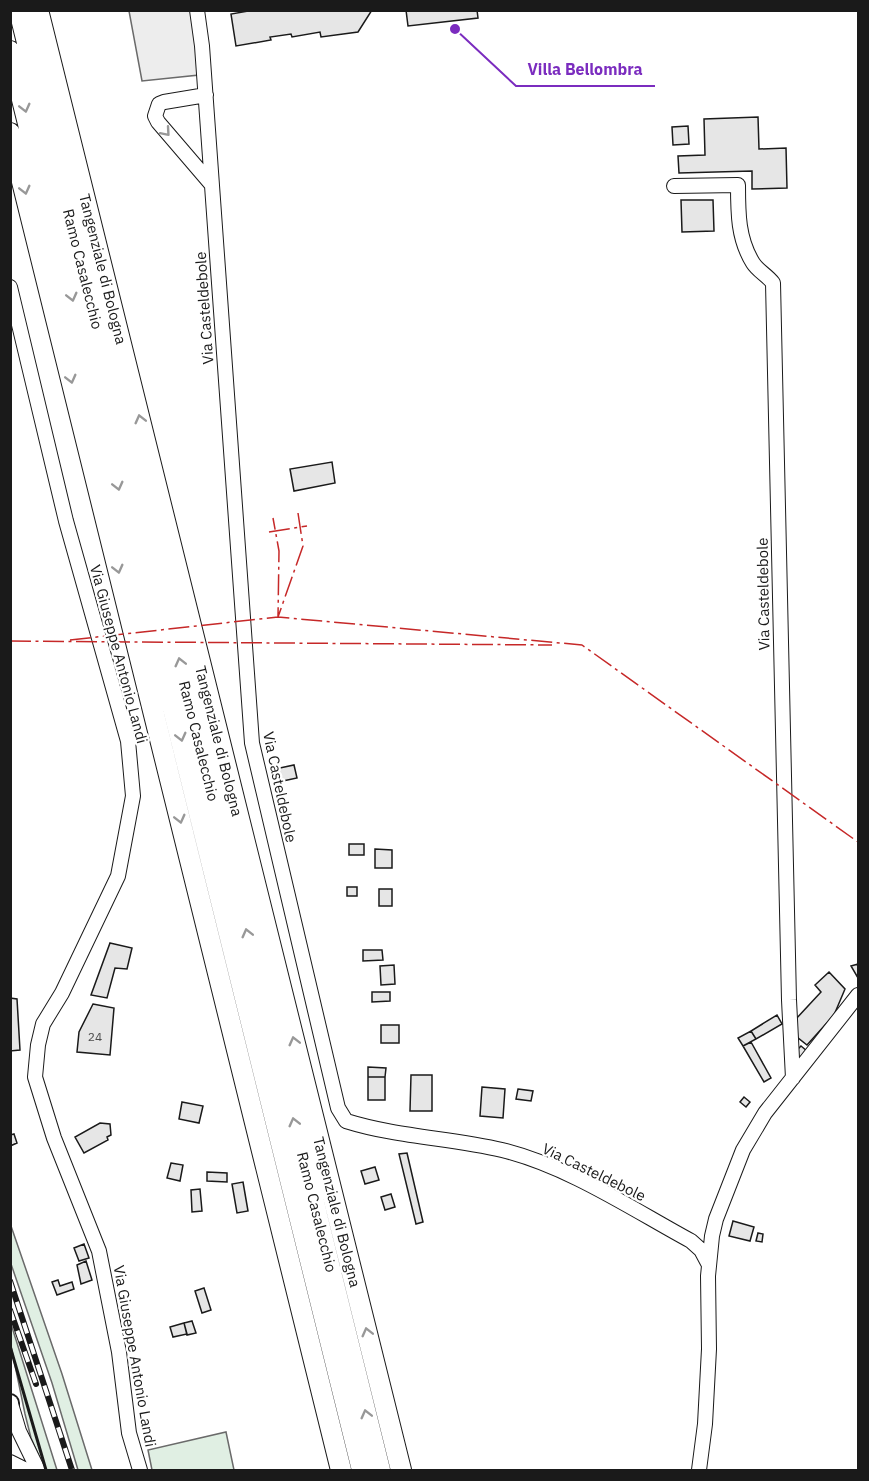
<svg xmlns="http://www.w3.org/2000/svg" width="869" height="1481" viewBox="0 0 869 1481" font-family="'IBM Plex Sans',sans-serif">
<rect width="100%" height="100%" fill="#fff"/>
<path fill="#e0efe3" stroke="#6a6a6a" stroke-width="1.5" d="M11,1226L62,1374L92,1470H78L52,1383L11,1264Z
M11,1324L57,1470H45L31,1438L25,1414L11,1346Z
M226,1432L234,1470H152L148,1450Z"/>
<path fill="#ededed" stroke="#6a6a6a" stroke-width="1.5" d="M129,11H192L199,75L142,81Z"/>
<path fill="#e6e6e6" stroke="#1a1a1a" stroke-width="1.5" d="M254,10H372L358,32L321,37L320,32L292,37L291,34L270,37L271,40L236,46L231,14Z
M406,10H477L478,18L408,26Z
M758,117L759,149L786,148L787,188L752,189V171L679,173L678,156L705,155L704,119Z
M688,126L689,144L673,145L672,127Z
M681,200H713L714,231L682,232Z
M332,462L335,483L294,491L290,469Z
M294,765L297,778L278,782L275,769Z
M349,844H364V855H349Z
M375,849L392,850V868H375Z
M347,887H357V896H347Z
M379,889H392V906H379Z
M110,943L132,948L127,969L115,968L107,998L91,995Z
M363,950H382L383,960L363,961Z
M858,964V978L851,966Z
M394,965L395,984L381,985L380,966Z
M829,972L845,989L834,1015L807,1045L797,1037L795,1020L821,992L815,985Z
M372,992H390V1001L372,1002Z
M10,998L17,999L20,1050L10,1051Z
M93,1004L114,1008L110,1055L77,1052L79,1032Z
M777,1015L782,1024L756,1039L751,1031Z
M381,1025H399V1043H381Z
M751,1031L756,1039L743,1046L738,1038Z
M751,1042L771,1078L764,1082L743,1046Z
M801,1046L807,1051L797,1062L794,1053Z
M368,1067L386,1068L385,1077H368Z
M411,1075H432V1111H410Z
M368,1077H385V1100H368Z
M482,1087L505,1089L503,1118L480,1116Z
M518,1089L533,1091L531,1101L516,1099Z
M744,1097L750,1102L746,1107L740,1102Z
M182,1102L203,1106L199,1123L179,1119Z
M100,1123L110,1124L111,1135L107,1137L108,1140L84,1153L75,1137Z
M14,1134L17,1143L10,1146V1135Z
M407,1153L423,1222L416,1224L399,1154Z
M171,1163L183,1165L180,1181L167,1178Z
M375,1167L379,1180L365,1184L361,1171Z
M207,1172L227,1173V1182L207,1181Z
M243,1182L248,1211L237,1213L232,1184Z
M200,1189L202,1211L192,1212L191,1190Z
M391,1194L395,1207L385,1210L381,1197Z
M733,1221L754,1227L750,1241L729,1236Z
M758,1233L763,1234L762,1242L756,1241Z
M84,1244L89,1258L79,1261L74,1248Z
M86,1261L92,1280L81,1284L77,1265Z
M58,1280L60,1286L72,1282L74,1289L57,1295L52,1282Z
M204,1288L211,1310L202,1313L195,1291Z
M192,1321L196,1333L187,1335L184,1323Z
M184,1323L187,1334L173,1337L170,1327Z"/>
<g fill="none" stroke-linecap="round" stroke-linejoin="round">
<g stroke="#1a1a1a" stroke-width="16">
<path id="minor" d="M197,10L202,46L252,743L338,1108L346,1121C397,1137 451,1138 502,1150C568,1166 632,1209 691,1241L701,1250L709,1265
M206,95L164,102L159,104L155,116L158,122L212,185
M674,186L738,185C738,213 738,239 753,263C758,271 767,275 773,283L789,1000L793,1078
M10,287L66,521L128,741L133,796L118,876L62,993L43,1024L38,1045L35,1077L54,1138L99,1251L119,1352L129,1433L140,1470
M11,1404L19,1431L38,1470
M10,1462L26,1470
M699,1470L705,1424L709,1349L708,1276L712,1236L716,1219L743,1150L765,1113L858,995"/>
</g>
<g stroke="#1a1a1a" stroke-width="20">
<path id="major" d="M10,1403V1406"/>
</g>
<g stroke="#1a1a1a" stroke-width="22">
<path id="highway" d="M19,10L380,1470
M38,10L401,1470
M10,51L362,1470
M10,133L341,1470"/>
</g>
<use href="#minor" stroke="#fff" stroke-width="14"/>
<use href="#major" stroke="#fff" stroke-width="16"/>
<use href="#highway" stroke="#fff" stroke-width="20"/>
<g stroke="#1a1a1a" stroke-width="6">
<path id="rail" d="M10,1281L72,1470
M10,1310L36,1384"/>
</g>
<use href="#rail" stroke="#fff" stroke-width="4" stroke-dasharray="11" stroke-linecap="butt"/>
<path stroke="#1a1a1a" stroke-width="3" d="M10,1346L46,1470"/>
<path stroke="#c62828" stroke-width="1.5" stroke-dasharray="21 4.5 3 4.5" stroke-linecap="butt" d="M298,513L303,546L278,617L582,645L858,842
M269,532L307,526
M70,640L278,617L279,551L273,518
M10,641L552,645"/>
</g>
<defs><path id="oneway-chevron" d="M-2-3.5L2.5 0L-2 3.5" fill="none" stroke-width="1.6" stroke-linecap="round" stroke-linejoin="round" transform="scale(1.5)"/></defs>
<g stroke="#989898">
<use href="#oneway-chevron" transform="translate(25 108) rotate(76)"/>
<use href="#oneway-chevron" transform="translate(166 132) rotate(49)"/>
<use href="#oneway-chevron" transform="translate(25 190) rotate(76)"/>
<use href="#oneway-chevron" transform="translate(72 297) rotate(76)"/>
<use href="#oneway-chevron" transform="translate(71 379) rotate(76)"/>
<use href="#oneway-chevron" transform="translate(140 419) rotate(-104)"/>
<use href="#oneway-chevron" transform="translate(118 486) rotate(76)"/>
<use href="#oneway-chevron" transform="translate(118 569) rotate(76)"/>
<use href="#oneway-chevron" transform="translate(180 662) rotate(-104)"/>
<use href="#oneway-chevron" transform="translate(181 737) rotate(76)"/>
<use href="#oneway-chevron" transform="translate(180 819) rotate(76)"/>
<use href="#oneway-chevron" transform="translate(247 933) rotate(-104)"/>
<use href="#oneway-chevron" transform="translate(294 1041) rotate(-104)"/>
<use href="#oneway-chevron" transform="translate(294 1122) rotate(-104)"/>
<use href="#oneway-chevron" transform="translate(367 1332) rotate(-104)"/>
<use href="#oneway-chevron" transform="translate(366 1414) rotate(-104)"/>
</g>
<g text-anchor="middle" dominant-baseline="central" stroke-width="4.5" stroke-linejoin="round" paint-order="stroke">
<g font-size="12" fill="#4d4d4d">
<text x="95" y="1036">24</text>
</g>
<g font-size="15" fill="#1a1a1a" stroke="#fff">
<text transform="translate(83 269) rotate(76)">Ramo Casalecchio</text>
<text transform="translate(103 269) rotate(76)">Tangenziale di Bologna</text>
<text transform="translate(204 308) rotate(-94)">Via Casteldebole</text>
<text transform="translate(763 594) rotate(-91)">Via Casteldebole</text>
<text transform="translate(119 654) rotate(75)">Via Giuseppe Antonio Landi</text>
<text transform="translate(199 741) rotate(76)">Ramo Casalecchio</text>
<text transform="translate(219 741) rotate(76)">Tangenziale di Bologna</text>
<text transform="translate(280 787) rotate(78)">Via Casteldebole</text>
<text transform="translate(594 1172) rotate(26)">Via Casteldebole</text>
<text transform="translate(317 1212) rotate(76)">Ramo Casalecchio</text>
<text transform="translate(337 1212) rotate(76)">Tangenziale di Bologna</text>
<text transform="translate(135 1356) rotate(80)">Via Giuseppe Antonio Landi</text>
</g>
</g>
<path fill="none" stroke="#7b2cbf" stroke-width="2" d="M455 29L516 86H655"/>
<circle fill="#7b2cbf" stroke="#fff" stroke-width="2" cx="455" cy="29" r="6"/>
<g font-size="16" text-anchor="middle" font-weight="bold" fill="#7b2cbf" stroke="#fff" stroke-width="4.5" stroke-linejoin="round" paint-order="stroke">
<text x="585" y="75">Villa Bellombra</text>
</g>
<rect width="869" height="1481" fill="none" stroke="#1a1a1a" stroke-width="24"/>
</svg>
